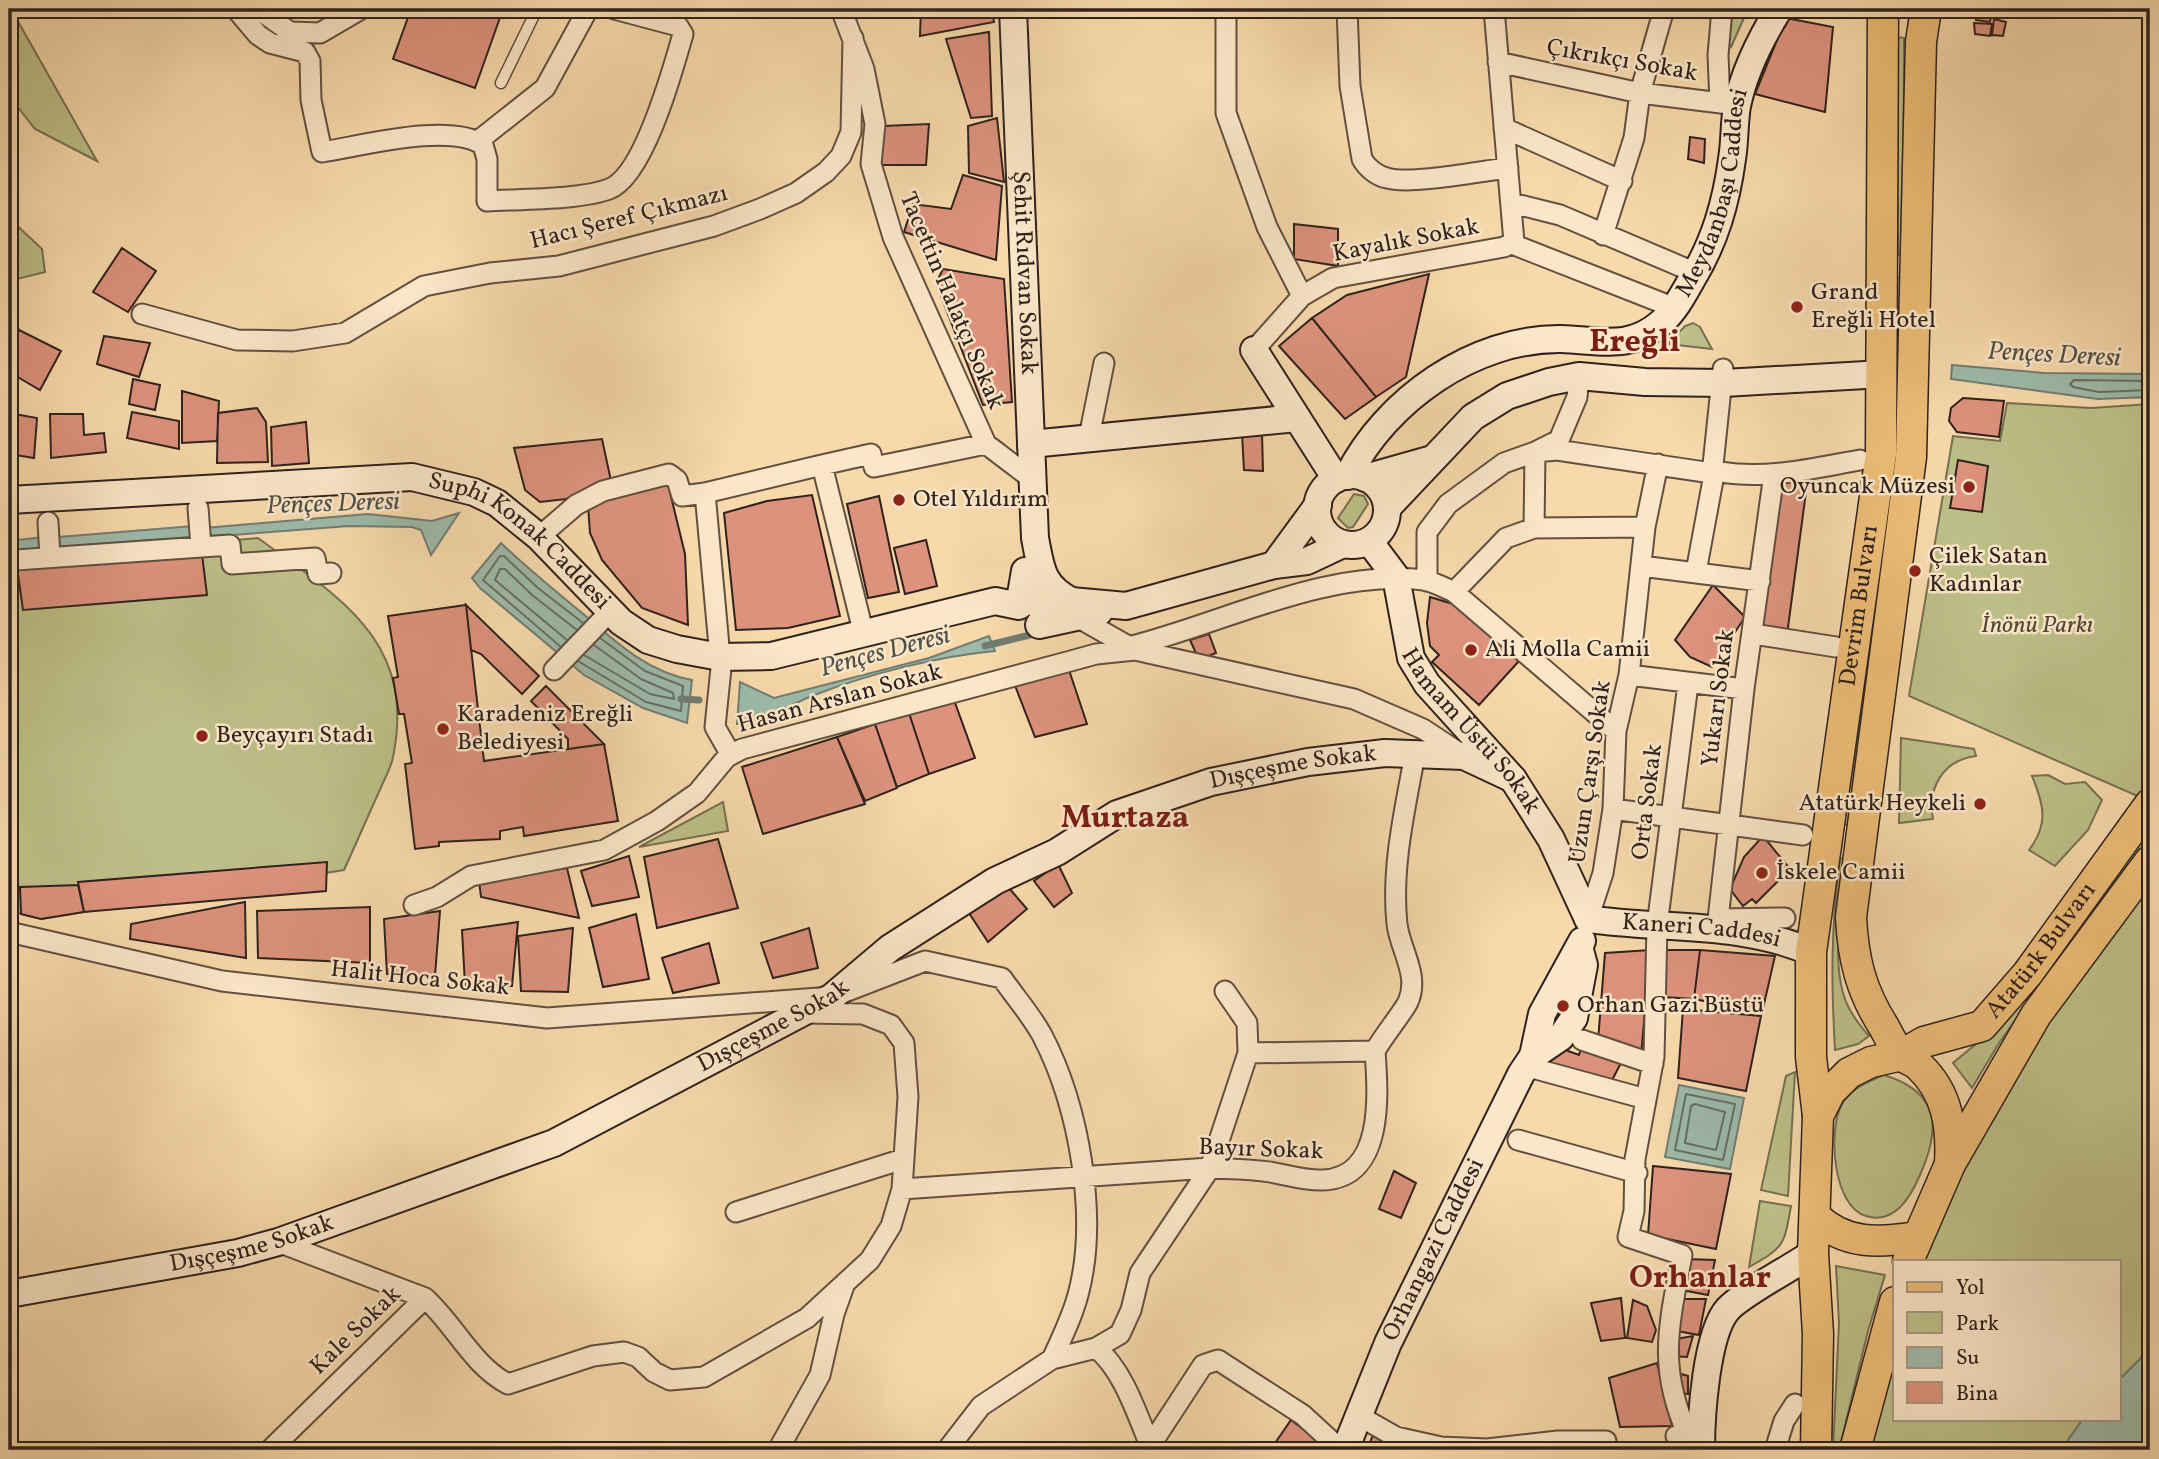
<svg xmlns="http://www.w3.org/2000/svg" width="2159" height="1459" viewBox="0 0 2159 1459" font-family="Vollkorn,serif">
<rect width="100%" height="100%" fill="#f7d9ab"/>
<filter id="stains"><feTurbulence type="fractalNoise" baseFrequency=".00286" numOctaves="4"/><feColorMatrix values="0 0 0 0 .2 0 0 0 0 .09 0 0 0 0 .02 0 0 0 .5 -.17"/></filter>
<radialGradient id="worn" r=".72"><stop offset=".6" stop-color="#630" stop-opacity="0"/><stop offset="1" stop-color="#630" stop-opacity=".3"/></radialGradient>
<path fill="#bdbf88" stroke="#767052" stroke-width="2" d="M9,9H11L97,161L35,129L9,96Z
M1729,9H1748L1731,47L1727,42Z
M1897,37L1904,38L1903,255H1898Z
M9,218L42,249L45,272L9,281Z
M1896,277H1901V440H1896Z
M1693,323L1700,327L1712,349L1668,344L1685,326Z
M2007,403L2091,408L2150,404V742L2142,753V798L1909,696L1953,436L2000,441Z
M1892,468H1896L1875,643L1869,642Z
M1354,494L1364,496L1368,504L1353,527L1348,528L1338,518Z
M258,538C338,597 417,640 393,757C391,769 383,781 379,792C367,818 356,844 344,870L41,919L9,911V559Z
M1868,661L1873,662L1850,825L1844,824Z
M1901,738L1974,749L1976,756C1943,760 1927,788 1933,819L1899,823Z
M2048,775L2065,784L2085,782L2102,800L2088,830L2055,866L2029,850C2049,824 2044,805 2032,776Z
M723,802L728,831L639,847Z
M2150,829V843L2064,952L1999,1043L1972,1088L1953,1063L1994,1029Z
M1840,858L1849,860C1842,902 1828,971 1850,1010C1855,1019 1862,1028 1869,1036L1858,1044L1835,1050C1831,980 1831,928 1840,858Z
M2150,877V1349L2119,1380V1261H1921L1978,1132L2054,1009Z
M1795,1072L1788,1196L1761,1190L1786,1076Z
M1884,1075C1940,1092 1941,1128 1920,1175C1911,1196 1895,1225 1866,1216C1833,1206 1828,1133 1841,1106C1850,1089 1867,1082 1884,1075Z
M1760,1201L1791,1206C1784,1245 1785,1247 1749,1267Z
M1836,1266L1885,1275L1868,1331L1839,1450H1833L1839,1323Z
M1895,1339V1419H2083L2061,1450H1864Z"/>
<path fill="#9dbaaa" stroke="#717d72" stroke-width="2" d="M1952,365L2045,373L2150,374V397L2098,399L1951,379Z
M459,513L431,555L421,530L412,527L349,526L206,537L205,528L368,514L432,521Z
M193,526V537L57,547L59,537Z
M43,537L44,548L9,551V541Z
M501,543C529,570 558,593 587,617C619,645 649,672 692,680L687,723L643,708L584,675L480,588L472,578Z
M989,636L995,651C939,656 869,674 817,694C794,702 759,725 737,724L740,682L774,698L929,658Z
M1679,1085L1744,1098L1730,1169L1665,1157Z
M2150,1349V1450H2061L2083,1419H2119V1380Z"/>
<g fill="none" stroke-linecap="round" stroke-linejoin="round">
<path stroke="#666e64" stroke-width="2" d="M2150,381L2074,380L2070,384L2073,387L2099,392L2150,390
M567,640L495,580L500,569H505L532,595L577,630
M561,647L483,580L500,556H504L538,588L583,623
M584,655L650,694L674,699L673,693L641,679L594,645
M578,661L646,702L681,711L683,686L645,671L600,638
M1686,1094L1735,1104L1723,1160L1675,1150Z
M1695,1104L1725,1112L1716,1150L1685,1143L1691,1106Z"/>
<path stroke="#717d72" stroke-width="7" d="M985,646L1038,633
M681,699L699,700"/>
</g>
<path fill="#dd927d" stroke="#2f221d" stroke-width="2" d="M411,9H503L475,88L393,59Z
M921,9H992L994,22L920,36Z
M1975,9L1993,10L1990,22L1976,20Z
M1786,18L1833,27L1825,112L1755,94Z
M1994,19L2006,22L2003,36L1992,35Z
M1974,23L1992,24L1990,36L1975,34Z
M989,32L992,116L971,118L946,39Z
M997,118L1004,182L969,173L968,126Z
M929,124L926,165H880L884,126Z
M1690,137L1705,139L1704,163L1688,159Z
M963,175L1002,186L996,260L904,232L913,204L951,209Z
M1294,224L1338,229V266L1294,259Z
M122,248L156,271L128,312L93,292Z
M943,269L1004,279L1012,402L983,405L936,283Z
M1429,274L1406,377L1376,397L1312,318L1347,295Z
M9,309L19,330L9,333Z
M1312,318L1376,397L1345,419L1279,346Z
M19,330L61,351L40,390L9,372V350Z
M104,336L150,343L139,377L97,364Z
M133,379L160,385L155,410L129,404Z
M182,391L219,401L217,441L182,443Z
M1963,398L2004,401L1999,437L1957,432L1949,421L1951,408Z
M257,408L266,422L268,462L217,463L218,413Z
M132,412L179,421V449L127,438Z
M9,413L37,418L34,458L9,454Z
M50,414H83L84,435L104,433L106,452L51,458Z
M306,422L309,463L272,466L271,427Z
M1262,433L1263,471L1244,470L1242,434Z
M602,439L611,481L566,499L540,502L525,490L514,448Z
M1958,460L1988,466L1982,512L1950,508Z
M1782,477H1808L1787,635L1759,631Z
M667,480L685,554L688,625L642,608L602,560L590,533L588,505Z
M812,495L840,616L788,628L736,630L724,513L767,501Z
M879,496L899,592L868,598L847,504Z
M926,540L937,586L905,594L894,548Z
M201,546L207,595L23,610L16,560Z
M1713,585L1745,617L1712,667L1690,657L1675,640Z
M1430,597L1453,604L1470,616L1519,661L1479,705L1432,662L1439,655L1430,646L1427,623Z
M466,605L484,761L604,744L618,821L524,836L523,827L500,831V839L439,842V846L415,849L405,764L412,763L404,714H399L393,678L398,677L388,616Z
M466,605L539,676L522,694L481,654L471,650Z
M1209,634L1216,653L1199,660L1190,640Z
M1069,670L1087,724L1035,737L1014,683Z
M546,686L604,744L568,749V739L531,701Z
M954,700L975,758L929,774L908,710Z
M908,710L929,774L897,787L875,724Z
M875,724L897,788L865,801L837,737Z
M837,737L865,804L763,834L742,767Z
M1763,836L1790,869L1756,903L1752,899L1743,906L1730,889L1744,857Z
M718,839L738,908L657,928L644,857Z
M629,856L639,897L592,906L581,871Z
M327,862L326,891L84,912L78,882Z
M1058,864L1072,893L1054,907L1034,881Z
M567,868L579,918L481,897L479,881Z
M1003,881L1027,909L988,942L967,910Z
M78,885L84,912L41,919L21,914L20,887Z
M245,902L246,958L130,939L131,924Z
M370,907V963L258,958L257,911Z
M440,911L435,976L387,974L384,919Z
M636,914L649,979L603,987L589,928Z
M518,922L512,986L465,985L462,930Z
M573,928L568,992L521,991L518,936Z
M809,928L818,968L773,978L761,943Z
M709,943L719,983L673,993L662,958Z
M1650,950L1641,1057L1598,1041L1605,953Z
M1665,950H1700L1694,999L1663,997Z
M1700,950L1775,956L1762,1013L1694,999Z
M1683,1009L1761,1016L1746,1091L1678,1078Z
M1565,1044L1568,1051L1579,1055L1582,1045L1622,1061L1610,1084L1541,1065Z
M1653,1166L1731,1174L1716,1249L1648,1235Z
M1394,1171L1416,1183L1401,1218L1379,1209Z
M1686,1259L1715,1260L1708,1295L1681,1290Z
M1621,1298L1625,1338L1601,1341L1591,1303Z
M1677,1299H1706L1699,1335L1671,1330Z
M1633,1300L1647,1306L1656,1330L1652,1342L1627,1338Z
M1693,1336L1687,1357L1672,1356L1670,1340Z
M1657,1363L1672,1426L1620,1427L1609,1378Z
M1675,1372L1688,1376V1394L1677,1393Z
M1291,1420L1320,1442L1315,1450H1278L1273,1446Z
M1373,1435L1391,1448L1390,1450H1367Z
M1675,1442L1676,1450H1612V1448Z"/>
<g fill="none" stroke-linecap="round" stroke-linejoin="round">
<g stroke="#615040" stroke-width="13">
<path id="lane" d="M501,83L537,9"/>
</g>
<g stroke="#615040" stroke-width="23">
<path id="street" d="M236,9L258,35L270,43L305,52L310,61L311,100L322,152C362,146 450,122 483,145L487,159V201C519,199 580,200 609,189C644,176 673,69 683,34L678,26L614,9
M258,9L290,32L320,33L361,9
M841,9L864,69L875,124L871,164L893,237L986,444L1032,479
M1226,9V113L1267,227L1302,296
M1347,9L1350,86L1362,159C1367,168 1377,176 1387,178C1411,185 1481,171 1508,168
M1498,62L1640,93L1737,105
M1720,103L1718,55L1722,9
M1504,128L1622,181
M478,141L545,88L588,9
M1512,203L1560,215L1696,273
M1603,235L1634,138L1640,93L1664,9
M1512,244L1675,308
M142,314L237,340L293,341L345,333L424,286L490,273L559,266L714,226L760,209L796,193L826,172L841,156L851,132L853,38
M1254,350L1302,296L1333,278L1504,247L1514,242L1494,9
M1089,437L1104,363
M822,465L871,454L874,467L986,444
M1713,465L1723,369
M1721,472C1767,480 1814,468 1860,460
M198,508L201,546
M48,522L50,557
M1534,528L1535,452L1559,440L1577,397L1579,376
M539,537L576,505L603,491L669,474L677,480L682,496L705,493
M9,565L16,560L230,545L232,564L315,558L318,574L331,573
M1641,566L1760,581
M1696,572L1713,480
M1427,581V532L1448,504L1504,463L1535,452L1557,450L1705,472
M1454,592L1506,538L1534,528L1645,527
M1077,617L1135,650L1354,699L1423,729L1464,756
M1753,634L1836,647
M1128,647C1225,623 1323,569 1424,580C1434,582 1445,588 1454,592L1616,731
M554,670L601,621
M1629,675L1744,689
M731,755L715,727L721,668L705,493L822,465L863,631
M1613,809L1803,835
M414,905L437,897L471,876L604,850L657,821L697,793L727,757L742,749L1067,662L1096,654L1135,650
M1588,919L1603,873L1613,809L1616,731L1629,675L1645,527L1658,464
M1718,919L1785,918
M1717,928L1744,689L1774,474
M9,932L222,981L547,1018L832,997L925,961L1002,978C1015,997 1031,1015 1042,1035C1079,1106 1099,1217 1078,1295C1072,1317 1062,1338 1052,1359
M1225,991L1247,1023L1248,1053L1375,1051
M1582,1040L1653,1064
M1375,1051C1384,1035 1401,1015 1408,1002C1420,975 1400,950 1397,924C1391,868 1405,809 1415,754
M1536,1069L1646,1099
M1518,1140L1637,1173
M902,1189L1210,1168C1230,1169 1250,1169 1270,1172C1287,1175 1306,1181 1323,1180C1385,1178 1378,1093 1375,1051
M736,1212L903,1159
M425,1298C455,1325 472,1365 508,1384L593,1356L624,1352L638,1357L654,1372L670,1380L704,1377L807,1318L870,1260L891,1226L902,1189L908,1097L904,1043L891,1025L863,1014L805,1013
M1096,1348L1120,1334L1131,1310L1140,1273L1210,1168L1248,1053
M1359,1416L1396,1437L1441,1447L1487,1449L1558,1441H1606
M1676,1436L1688,1435C1657,1367 1669,1325 1682,1255L1628,1237L1634,1211L1635,1159L1654,1057L1657,926L1688,684
M1150,1446L1203,1365L1218,1360L1303,1415L1341,1450
M270,1450L425,1298L278,1242
M778,1450L820,1375L834,1314L845,1283
M947,1450L981,1406L1052,1359L1096,1348C1124,1370 1138,1418 1152,1450
M1775,1450L1784,1421L1795,1404"/>
</g>
<g stroke="#2f221d" stroke-width="30">
<g id="secondary">
<path id="s1" d="M1013,9L1035,538C1041,568 1041,585 1071,601"/>
<path d="M1254,350L1336,479"/>
<path d="M1031,444L1297,418"/>
<circle cx="1352" cy="510" r="35"/>
<path id="s2" d="M1348,476C1386,400 1474,338 1561,339C1599,340 1630,351 1662,322C1675,310 1683,295 1692,279C1715,241 1726,203 1732,159C1735,142 1734,123 1737,106C1744,72 1761,38 1779,9"/>
<path d="M1365,478L1429,460"/>
<path id="s3" d="M9,500L412,477L474,492L497,503L539,537L621,622L648,640L677,649L720,657L771,656L995,601L1019,606L1025,571"/>
<path d="M1387,508L1473,417L1507,396L1549,382L1579,376L1645,382L1724,383L1883,374"/>
<path id="s4" d="M1369,541L1396,577L1411,658L1427,684L1513,779L1551,839L1588,919"/>
<path d="M1274,565L1318,505"/>
<path d="M1042,573L1039,606L1071,601L1126,606L1274,565L1307,561L1343,544"/>
<path d="M1039,625L1099,612"/>
<path id="s5" d="M1588,919C1663,930 1740,921 1811,952"/>
<path d="M1533,1056L1542,1014L1582,941"/>
<path id="s6" d="M9,1294L238,1253L278,1242L554,1143L832,997L890,948L995,881L1057,852L1117,814L1211,782L1308,762L1385,753L1464,756L1513,779"/>
<path id="s7" d="M1345,1450L1388,1343L1521,1074L1533,1056L1561,1037L1574,1018L1584,965L1580,950"/>
<path d="M1701,1450C1701,1418 1706,1333 1728,1309C1743,1293 1793,1267 1813,1253"/>
</g>
</g>
<g stroke="#2f221d" stroke-width="33">
<g id="primary">
<path d="M1926,9L1921,42L1911,457L1851,917C1853,959 1861,991 1884,1027C1889,1036 1894,1047 1901,1055C1906,1059 1914,1061 1919,1066C1948,1093 1952,1127 1950,1164"/>
<path id="s8" d="M1818,1116L1811,1057V952L1881,454L1883,9"/>
<path d="M1816,1217C1845,1245 1879,1243 1917,1237"/>
<path d="M1908,1261L1950,1164L2036,1015L2150,861"/>
<path id="s9" d="M1816,1450L1818,1334L1813,1253L1818,1116L1830,1092L1849,1073L1871,1062L1902,1055L1924,1042L1982,1026L2028,973L2150,804"/>
<path d="M1855,1450L1895,1302"/>
</g>
</g>
<use href="#lane" stroke="#fae6c8" stroke-width="10"/>
<use href="#street" stroke="#fae6c8" stroke-width="19"/>
<use href="#secondary" stroke="#fae6c8" stroke-width="26"/>
<use href="#primary" stroke="#ecbc76" stroke-width="30"/>
</g>
<g fill="#8f2418" stroke="#fae6c8" stroke-width="2.5">
<circle cx="1797" cy="307" r="7"/>
<circle cx="1969" cy="487" r="7"/>
<circle cx="899" cy="500" r="7"/>
<circle cx="1915" cy="571" r="7"/>
<circle cx="1471" cy="650" r="7"/>
<circle cx="443" cy="729" r="7"/>
<circle cx="202" cy="736" r="7"/>
<circle cx="1980" cy="804" r="7"/>
<circle cx="1762" cy="873" r="7"/>
<circle cx="1563" cy="1006" r="7"/>
</g>
<g text-anchor="middle" dominant-baseline="central" stroke-width="5" stroke-linejoin="round" paint-order="stroke">
<g font-size="24" fill="#2f221d" stroke="#fae6c8">
<text transform="translate(1622 61) rotate(10)">Çıkrıkçı Sokak</text>
<text stroke="none"><textPath href="#s2" startOffset="514">Meydanbaşı Caddesi</textPath></text>
<text transform="translate(629 218) rotate(-14)">Hacı Şeref Çıkmazı</text>
<text transform="translate(1406 241) rotate(-11)">Kayalık Sokak</text>
<text stroke="none"><textPath href="#s1" startOffset="264">Şehit Rıdvan Sokak</textPath></text>
<text transform="translate(951 301) rotate(67)">Tacettin Halatçı Sokak</text>
<text stroke="none"><textPath href="#s3" startOffset="532">Suphi Konak Caddesi</textPath></text>
<text stroke="none"><textPath href="#s8" startOffset="514">Devrim Bulvarı</textPath></text>
<text transform="translate(1719 698) rotate(-83)">Yukarı Sokak</text>
<text transform="translate(840 699) rotate(-15)">Hasan Arslan Sokak</text>
<text stroke="none"><textPath href="#s4" startOffset="222">Hamam Üstü Sokak</textPath></text>
<text stroke="none"><textPath href="#s6" startOffset="1404">Dışçeşme Sokak</textPath></text>
<text transform="translate(1591 772) rotate(-82)">Uzun Çarşı Sokak</text>
<text transform="translate(1648 802) rotate(-83)">Orta Sokak</text>
<text stroke="none"><textPath href="#s5" startOffset="114">Kaneri Caddesi</textPath></text>
<text stroke="none"><textPath href="#s9" startOffset="626">Atatürk Bulvarı</textPath></text>
<text transform="translate(420 979) rotate(6)">Halit Hoca Sokak</text>
<text stroke="none"><textPath href="#s6" startOffset="816">Dışçeşme Sokak</textPath></text>
<text transform="translate(1261 1150) rotate(2)">Bayır Sokak</text>
<text stroke="none"><textPath href="#s6" startOffset="248">Dışçeşme Sokak</textPath></text>
<text stroke="none"><textPath href="#s7" startOffset="219">Orhangazi Caddesi</textPath></text>
<text transform="translate(356 1331) rotate(-44)">Kale Sokak</text>
</g>
<g font-size="24" fill="#2f221d" stroke="#fae6c8" text-anchor="start">
<text x="1811" y="293">Grand<tspan x="1811" dy="28">Ereğli Hotel</tspan></text>
<text x="1955" y="487" text-anchor="end">Oyuncak Müzesi</text>
<text x="913" y="500">Otel Yıldırım</text>
<text x="1929" y="557">Çilek Satan<tspan x="1929" dy="28">Kadınlar</tspan></text>
<text x="1485" y="650">Ali Molla Camii</text>
<text x="457" y="715">Karadeniz Ereğli<tspan x="457" dy="28">Belediyesi</tspan></text>
<text x="216" y="736">Beyçayırı Stadı</text>
<text x="1966" y="804" text-anchor="end">Atatürk Heykeli</text>
<text x="1776" y="873">İskele Camii</text>
<text x="1577" y="1006">Orhan Gazi Büstü</text>
</g>
<g font-size="24" font-style="italic" fill="#524938" stroke="#fae6c8">
<text x="2037" y="626">İnönü Parkı</text>
</g>
<g font-size="26" font-style="italic" fill="#505047" stroke="#fae6c8">
<text transform="translate(2054 355) rotate(3)">Pençes Deresi</text>
<text transform="translate(333 504) rotate(-2)">Pençes Deresi</text>
<text transform="translate(885 652) rotate(-15)">Pençes Deresi</text>
</g>
<g font-size="32" font-weight="bold" fill="#7a1f14" stroke="#fae6c8">
<text x="1635" y="343">Ereğli</text>
<text x="1125" y="819">Murtaza</text>
<text x="1700" y="1279">Orhanlar</text>
</g>
</g>
<rect width="2159" height="1459" fill="none" stroke="#f7d9ab" stroke-width="35"/>
<rect x="10" y="10" width="2138" height="1438" fill="none" stroke="#2f221d" stroke-width="3.5"/>
<rect x="18" y="18" width="2124" height="1424" fill="none" stroke="#2f221d" stroke-width="2"/>
<rect x="1893" y="1260" width="228" height="161" fill="#fae6c8" stroke="#a99884" stroke-width="2"/>
<rect x="1907" y="1282" width="35" height="10" fill="#ecbc76" stroke="#a99884" stroke-width="2"/>
<text x="1956" y="1294" font-size="21" fill="#2f221d">Yol</text>
<rect x="1907" y="1312" width="35" height="21" fill="#bdbf88" stroke="#a99884" stroke-width="2"/>
<text x="1956" y="1330" font-size="21" fill="#2f221d">Park</text>
<rect x="1907" y="1347" width="35" height="21" fill="#9dbaaa" stroke="#a99884" stroke-width="2"/>
<text x="1956" y="1364" font-size="21" fill="#2f221d">Su</text>
<rect x="1907" y="1382" width="35" height="21" fill="#dd927d" stroke="#a99884" stroke-width="2"/>
<text x="1956" y="1400" font-size="21" fill="#2f221d">Bina</text>
<rect width="100%" height="100%" filter="url(#stains)"/>
<rect width="100%" height="100%" fill="url(#worn)"/>
</svg>
